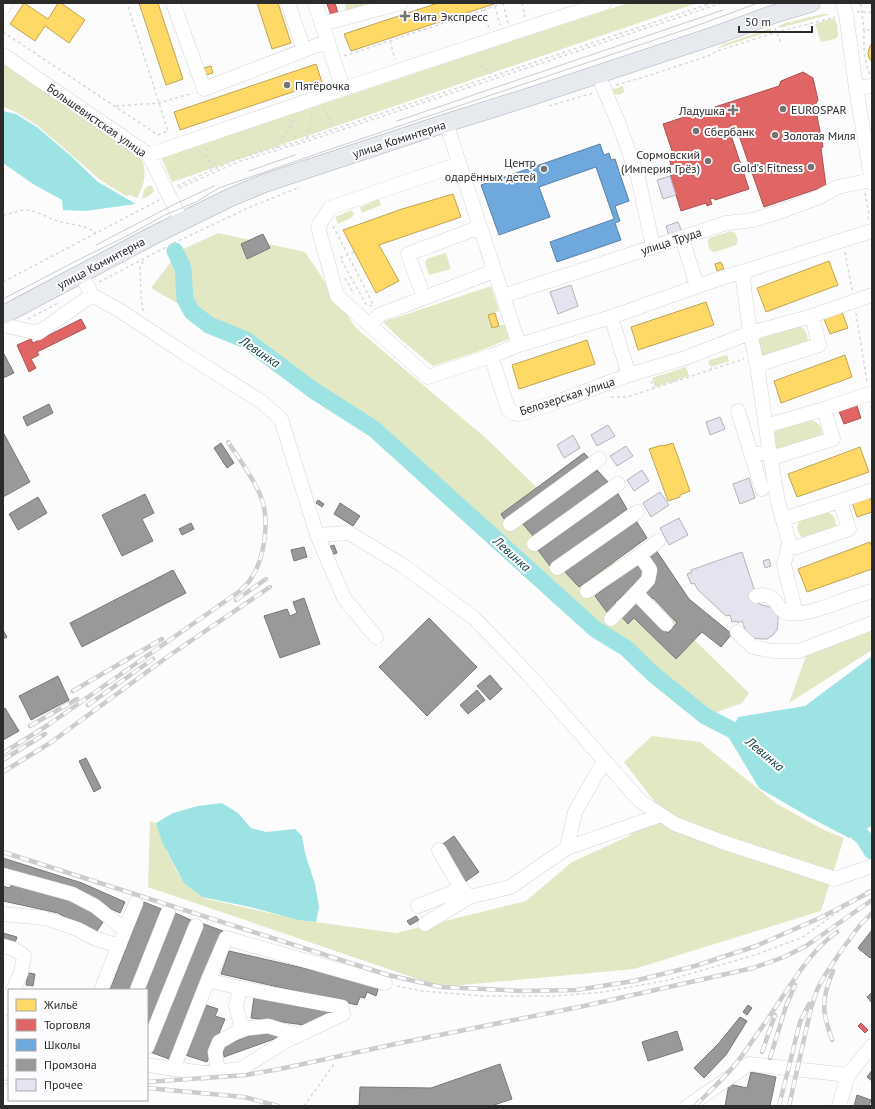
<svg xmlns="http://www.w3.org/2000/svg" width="875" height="1109" viewBox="0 0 875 1109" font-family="'PT Sans',sans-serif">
<rect width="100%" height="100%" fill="#fcfcfc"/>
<path fill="#e3e8c4" d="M345,3H365L358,11H346Z
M628,3H697L172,182L161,157Z
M823,14H828V15L780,28L778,26L791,21V23L793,22V21Z
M834,18L837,25L838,36L835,39L821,42L815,24Z
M771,28V31L716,49L724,44Z
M3,58L133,147C136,152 142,158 143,163C147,176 143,187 137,198L130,195L126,196L99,179L37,125L14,111L3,107Z
M623,86L624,92L619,95L614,94L611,90Z
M148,186H152L154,191L149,196L142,199L144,190Z
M379,199L381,205L362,213L360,207Z
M352,210L354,214L351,218L338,224L335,217Z
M731,231L735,233L738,240L736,245L715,252C709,252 708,245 708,240L709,238Z
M218,233L305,252L356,328L488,440L749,693L742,703L712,714L331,402L192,312L151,288L179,251Z
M446,253L451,269L429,275L425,263L426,260L429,258Z
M491,286L499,311L488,315L492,328L506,324L511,338L477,352L433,366L400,339L383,322Z
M796,326C806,327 808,334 808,344L761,358L758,341L761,338Z
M727,355L729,361L711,367L709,360Z
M686,367L689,376L655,387L652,378Z
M808,420C818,421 823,426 822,437L777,450L773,447V434L777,430Z
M824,512C833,512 837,519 836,528L803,539C800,536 799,534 798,531C794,517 815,515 824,512Z
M872,629V650L789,703L806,656Z
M652,736L700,742L777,804L824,830L844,838L821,911L634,969L441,987L148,887L150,821L156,823L167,852L178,873L203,898L300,920L396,933L526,901L572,862L629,836L658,806L624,762Z"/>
<path fill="#9ee3e3" d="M3,111L16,114L37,127L72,157L98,182L136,204L85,211L63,210L62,200L33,184L3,163Z
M872,656V826L849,838L809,817L759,788L729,738L738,717L805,706Z
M222,803L238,813L251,828L266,832L295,829L302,836L305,853L315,884L319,907L316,922L298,920L250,907L202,897L184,883L162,842L156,823L173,813L198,806Z"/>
<path fill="#ffd966" stroke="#bfa555" d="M24,3L48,19L58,3H61L85,20L69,43L45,26L35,41L10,24Z
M139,3H158L183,79L166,85Z
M257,3H278L291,43L272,49Z
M438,3H497L351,51L344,34Z
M872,43V62L869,58L868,53L870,46Z
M316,64L322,82L180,130L174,112Z
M211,66L213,73L206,75L204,68Z
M453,194L461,217L379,245L399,281L376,293L343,230L402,209Z
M829,261L838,285L766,312L757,288Z
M721,262L724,269L717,271L715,264Z
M706,302L714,325L638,350L631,327Z
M842,312L848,328L830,334L824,319Z
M495,313L499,326L492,328L488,315Z
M587,340L595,364L519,389L512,365Z
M845,355L852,377L781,403L774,381Z
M673,443L690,491L680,495V497L668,501L649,449L662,445L663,446Z
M860,447L869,472L797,497L788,474Z
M869,496L872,503V512L857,517L852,502Z
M870,542L872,548V569L807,592L798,569Z"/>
<path fill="#e06666" stroke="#aa5455" d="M330,3H335L339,16L332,18L327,4Z
M803,72L813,78L818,100L815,105L823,147L821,148L826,186L764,207L738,133L731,135L749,189L715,200L714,198L710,199L712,204L707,206L706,203L681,211L670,176L679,173L676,163L671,165L668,155L673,154L663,124L779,86L781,81Z
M81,319L86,328L37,352L39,355L31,359L36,368L29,372L17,345L31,339L33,343Z
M856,403L861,418L844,424L838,409Z
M861,1023L868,1030L865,1033L858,1026Z"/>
<path fill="#6fa8dc" stroke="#5b82a7" d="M600,144L604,155L609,153L611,160L615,159L629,201L615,206L620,221L615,223L621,240L557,262L550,242L614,219L596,167L539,187L550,217L499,235L481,185Z"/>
<path fill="#999" stroke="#787878" d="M263,234L270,248L247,259L241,244Z
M3,354H4L14,373L3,378Z
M49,404L53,413L27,426L23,417Z
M3,432L30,482L3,497Z
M221,443L234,463L227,468L214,448Z
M584,453L590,459L506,522L501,514Z
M597,470L609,483L534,537L522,523Z
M617,492L627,509L550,566L538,550Z
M145,494L154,513L142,519L153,541L122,556L102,515Z
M38,497L47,513L18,530L9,514Z
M318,500L324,504L322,507L316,503Z
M340,503L360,516L353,526L334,514Z
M635,519L647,538L579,587L564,571Z
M191,523L194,529L182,535L179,529Z
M334,545L337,553L328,556L325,548Z
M304,547L307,557L294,561L291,550Z
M656,550L689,599L732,634L721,647L702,632L676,659L634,618L628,624L620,615L638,599L668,633L677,623L653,598L649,602L642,593L651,575L658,570L648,556Z
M637,563L647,576L615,602L619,607L609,615L595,596Z
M173,570L186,593L82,647L70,623Z
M304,598L320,644L280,658L264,616L287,609L290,616L297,613L293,602Z
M429,618L477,667L427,716L379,667Z
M3,630L7,637L3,639Z
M490,675L502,689L490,700L477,686Z
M58,676L69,700L31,720L19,696Z
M477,690L485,700L468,714L460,705Z
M5,708L19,731L3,740V709Z
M86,758L101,788L94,792L79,761Z
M454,836L479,872L465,882L440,846Z
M3,858L82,883L125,902L120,913L76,893L3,873Z
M14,883L78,901L103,922L95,934L58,913L3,901V886L9,888Z
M144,902L164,910L131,990H110Z
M173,912L193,921L147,1033V990H142Z
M416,916L419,920L410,925L407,921Z
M201,923L223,931L169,1059L150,1052Z
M872,930V956L870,958L858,948Z
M3,933L17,937L14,946L3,942Z
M229,951L360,981L381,979L376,996L367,992L365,998L360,997L357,1005L221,974Z
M28,973L35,974L33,986L26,985Z
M872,992V1003L867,997Z
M254,997L333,1010L331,1016L312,1026L251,1018Z
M206,1005L218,1009L215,1016L225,1019L207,1062L185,1055Z
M748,1005L752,1008L747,1015L743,1012Z
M740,1017L747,1021L726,1055L704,1078L694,1068L719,1043Z
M263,1031H275L277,1038L224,1057L223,1046Z
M677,1031L683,1050L648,1061L642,1042Z
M500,1064L512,1099L491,1106H359L360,1087L431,1088Z
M872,1070V1081L867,1077Z
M751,1072L776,1077L770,1106H725L729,1084L747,1088Z
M857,1095L871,1100L869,1106H854Z"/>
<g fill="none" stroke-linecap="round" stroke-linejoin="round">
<path stroke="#9ee3e3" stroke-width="17" d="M175,251L183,268L185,299L192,312L209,325L246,340L313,390L374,429L595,629L626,648L653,674L705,716L742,735L750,742
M841,818L863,837L872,851"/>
</g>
<path fill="#e5e3f0" stroke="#b4b4b4" d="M670,176L676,195L663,199L657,180Z
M678,222L682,232L669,236L666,226Z
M571,285L578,306L558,314L550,292Z
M720,417L725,429L710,435L706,422Z
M608,425L615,436L597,446L591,435Z
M573,435L580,448L564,458L557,445Z
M626,446L633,456L617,466L610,456Z
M642,470L649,481L634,491L627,480Z
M749,478L755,498L740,504L733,484Z
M660,492L669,505L651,517L643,503Z
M679,518L688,535L669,545L660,528Z
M742,552L759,604L770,607L775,611L778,616V623L777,630L773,635L767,639H760L753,638L749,634L745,629L742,621L738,623L737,621L732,622L730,615L726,616L698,590L694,583L691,584L687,574L692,572L691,570Z
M769,559L771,566L765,568L763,561Z"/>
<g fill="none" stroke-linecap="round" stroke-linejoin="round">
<g stroke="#d5d5d5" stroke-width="15">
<path id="minor" d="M173,3L204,89L328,41
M288,3L304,50
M315,3L343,89
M843,3L846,14L856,88L872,183
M3,8L6,3
M322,24L401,3
M3,55L149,155L182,222
M598,74L620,127L638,177L653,247
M856,88L872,86
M446,123L519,345
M149,155L343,89L604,3
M459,164L330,208L318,227L337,296L428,377L491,356
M480,227L408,254L424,298L494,271
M872,231L843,240L742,272L721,278L611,317L519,345L491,356L508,409L513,413L520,414L562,400L629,375L685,358L750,333L812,316L872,295
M682,238L697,286
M742,272L750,333L757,365L770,455L778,502L789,542L788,548L784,565L796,613
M81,274L92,295L119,310L184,353L262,402L281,419L317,535L344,598L376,637
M503,296L726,223L753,220L785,210L819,197L838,187L871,180
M611,317L629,375
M3,325L38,333L92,295
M370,325L379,315L424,298
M757,365L819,345L812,316
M738,411L762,489
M766,426L824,409L872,393
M752,455L762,453L778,456L833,439L824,409
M783,519L840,501L872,490
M510,524L599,459
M317,535L349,533L402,565L474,618L528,674L640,801L675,824L723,842L835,879L872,866
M534,544L618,484
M788,548L797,547L849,529L840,501
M640,555L650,570L648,580L636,593L666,624
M557,568L637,512
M587,591L640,555L658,541
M756,596C778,590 775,612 789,613C804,615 819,609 834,604C846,599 859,595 872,591
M611,619L636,593
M737,632L753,647L773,651H799L872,623
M567,848L661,815
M439,850L459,885L469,897L510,887L567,848L575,812L604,761
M3,875L72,894L95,906L125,930
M418,906L454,892L469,897L425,924
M3,914L44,918
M51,920L77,929L94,938L119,946
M3,946L14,949L24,956L21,973L13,990
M208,980L226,938L385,983
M101,990L136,903
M137,990L168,912
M3,1009L9,997
M242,1029L268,1026L298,1035
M147,1047L196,926
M147,1065L204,1073L241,1069L284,1042L343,1014L342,1007L240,988L236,1006L242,1029L219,1042L215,1052L218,1071
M173,1069L208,980L240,988
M3,1073L9,1074
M688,1106L749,1064L848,1075
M839,1106L848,1075L872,1046"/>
</g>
<g stroke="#aab1bb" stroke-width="19">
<path id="major" d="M3,315L154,235L229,198L265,183L446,123L526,98L714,36L771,15L811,3"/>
</g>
<path stroke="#d7d7d7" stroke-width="1.5" stroke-dasharray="3 3" stroke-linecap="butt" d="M503,3L508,23
M522,3L525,17
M861,4L864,30
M495,6L500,25
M483,10L504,3
M857,12C863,10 866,14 872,12
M775,28L782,45
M3,32L158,135L168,131L127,3
M390,41L395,59
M344,56L483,10L489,28
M474,63L496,76
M870,74C863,60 864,45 864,30H872
M616,85L641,78L708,56L717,51L777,32L835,17
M116,106L159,103L193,93
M549,106L593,93
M324,107L334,129
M289,119L296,140
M307,138L312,113
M206,148L211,170
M276,148L294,119
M199,151L218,168
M177,186L239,158L293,143L712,3
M179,188L240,161L308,141L722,3
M865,193L869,215L868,219
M3,215C12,214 19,209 28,210C39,212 50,219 61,222C73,225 86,225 96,233
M333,226L373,304
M354,252L340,258L366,304L371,306H372
M845,252L852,290
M345,278L354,294
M3,282L159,200
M99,282L176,242L250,207L300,187
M143,311L141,298L140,266L145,259
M856,313L867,382
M28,319L60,302
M709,362L711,369
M670,374L673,382
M651,381L654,388
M611,397H627L744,359
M871,406L872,413
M397,986L422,991L482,996H554L603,992L669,980L758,954L803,937L872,887
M304,1106L334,1064"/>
<use href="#minor" stroke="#fff" stroke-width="14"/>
<use href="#major" stroke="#e6eaef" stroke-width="18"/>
<path stroke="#ccc" stroke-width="1" d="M397,121L723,10
M249,171L295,155
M96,245L173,205L214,186
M3,299L82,258L127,236L165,215L196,202L219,188L331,149L693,27L758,3"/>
<g stroke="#ccc" stroke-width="4.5">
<path id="rail" d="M236,600L266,579
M73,691L162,639
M88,705L153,659
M30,726L77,699
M3,753L48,725L240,591C243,587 248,584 250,580C265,559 270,520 261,497C253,477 240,460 228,442
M3,760L45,734
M3,772L50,743L170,655L270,587
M3,852L388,975L441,987L523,991L576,990L634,981L695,966L756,946L822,917L872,891
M832,1040C830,1032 826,1023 825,1015C822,1000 827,985 833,971
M762,1052L775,1015
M770,1058L786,1006L795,985
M3,1082H9
M147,1082L246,1075L280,1069L400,1043L584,1006L753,968L784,957L806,946L872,900
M147,1088L244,1097L278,1106
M695,1106C713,1088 732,1071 746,1050C758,1033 770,1016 781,999C797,975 813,949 837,932
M779,1106L800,1022L809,1004
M789,1106L811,1008L817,990L825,975L841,951L860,925L872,913"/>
</g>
<use href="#rail" stroke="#fcfbfd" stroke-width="3" stroke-dasharray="9" stroke-linecap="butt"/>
</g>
<g fill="#747475" stroke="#fcfbfd" stroke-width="1.5">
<path d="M403 10h4v4h4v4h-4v4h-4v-4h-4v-4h4z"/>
<circle cx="287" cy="85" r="4"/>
<circle cx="783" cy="109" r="4"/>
<path d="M731 104h4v4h4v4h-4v4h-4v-4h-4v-4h4z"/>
<circle cx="696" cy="131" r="4"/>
<circle cx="775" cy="135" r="4"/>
<circle cx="708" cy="161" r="4"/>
<circle cx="811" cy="167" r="4"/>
<circle cx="544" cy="169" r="4"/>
</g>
<g text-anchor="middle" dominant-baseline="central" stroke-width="4" stroke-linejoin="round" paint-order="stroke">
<g font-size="12" fill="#2b2b2c" stroke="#fcfbfd" text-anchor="start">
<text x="413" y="16">Вита Экспресс</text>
<text x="295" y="85">Пятёрочка</text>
<text x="791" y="109">EUROSPAR</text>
<text x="725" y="110" text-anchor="end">Ладушка</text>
<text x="704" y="131">Сбербанк</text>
<text x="783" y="135">Золотая Миля</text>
<text x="700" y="154" text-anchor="end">Сормовский<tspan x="700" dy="14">(Империя Грёз)</tspan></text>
<text x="536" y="162" text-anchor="end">Центр<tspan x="536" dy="14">одарённых детей</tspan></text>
<text x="803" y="167" text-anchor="end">Gold's Fitness</text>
</g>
<g font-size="12" fill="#2b2b2c" stroke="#fcfbfd">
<text transform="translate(97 120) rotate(35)">Большевистская улица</text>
<text transform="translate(399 139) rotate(-18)">улица Коминтерна</text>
<text transform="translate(671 241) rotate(-18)">улица Труда</text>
<text transform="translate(101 263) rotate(-28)">улица Коминтерна</text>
<text transform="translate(567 396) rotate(-18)">Белозерская улица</text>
</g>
<g font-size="13" font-style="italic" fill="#134142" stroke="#fcfbfd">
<text transform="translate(260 352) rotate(34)">Левинка</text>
<text transform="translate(512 554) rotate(42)">Левинка</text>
<text transform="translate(765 754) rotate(40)">Левинка</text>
</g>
</g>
<rect width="875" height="1109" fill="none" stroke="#2b2b2c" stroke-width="8"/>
<rect x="8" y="989" width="140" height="112" fill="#fcfbfd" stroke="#a8a8a9"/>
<rect x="16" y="999" width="20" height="12" fill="#ffd966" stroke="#a8a8a9"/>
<text x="44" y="1009" font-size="12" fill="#2b2b2c">Жильё</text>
<rect x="16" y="1019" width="20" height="12" fill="#e06666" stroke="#a8a8a9"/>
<text x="44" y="1029" font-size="12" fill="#2b2b2c">Торговля</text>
<rect x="16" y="1039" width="20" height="12" fill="#6fa8dc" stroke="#a8a8a9"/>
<text x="44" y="1049" font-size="12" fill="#2b2b2c">Школы</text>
<rect x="16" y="1059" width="20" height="12" fill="#999999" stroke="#a8a8a9"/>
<text x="44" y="1069" font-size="12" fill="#2b2b2c">Промзона</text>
<rect x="16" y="1079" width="20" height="12" fill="#e5e3f0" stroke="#a8a8a9"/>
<text x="44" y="1089" font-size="12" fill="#2b2b2c">Прочее</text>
<path d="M739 26v6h73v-6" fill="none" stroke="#2b2b2c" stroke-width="2"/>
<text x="745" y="26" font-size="12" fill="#2b2b2c" stroke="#fcfbfd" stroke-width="3" paint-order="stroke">50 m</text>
</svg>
